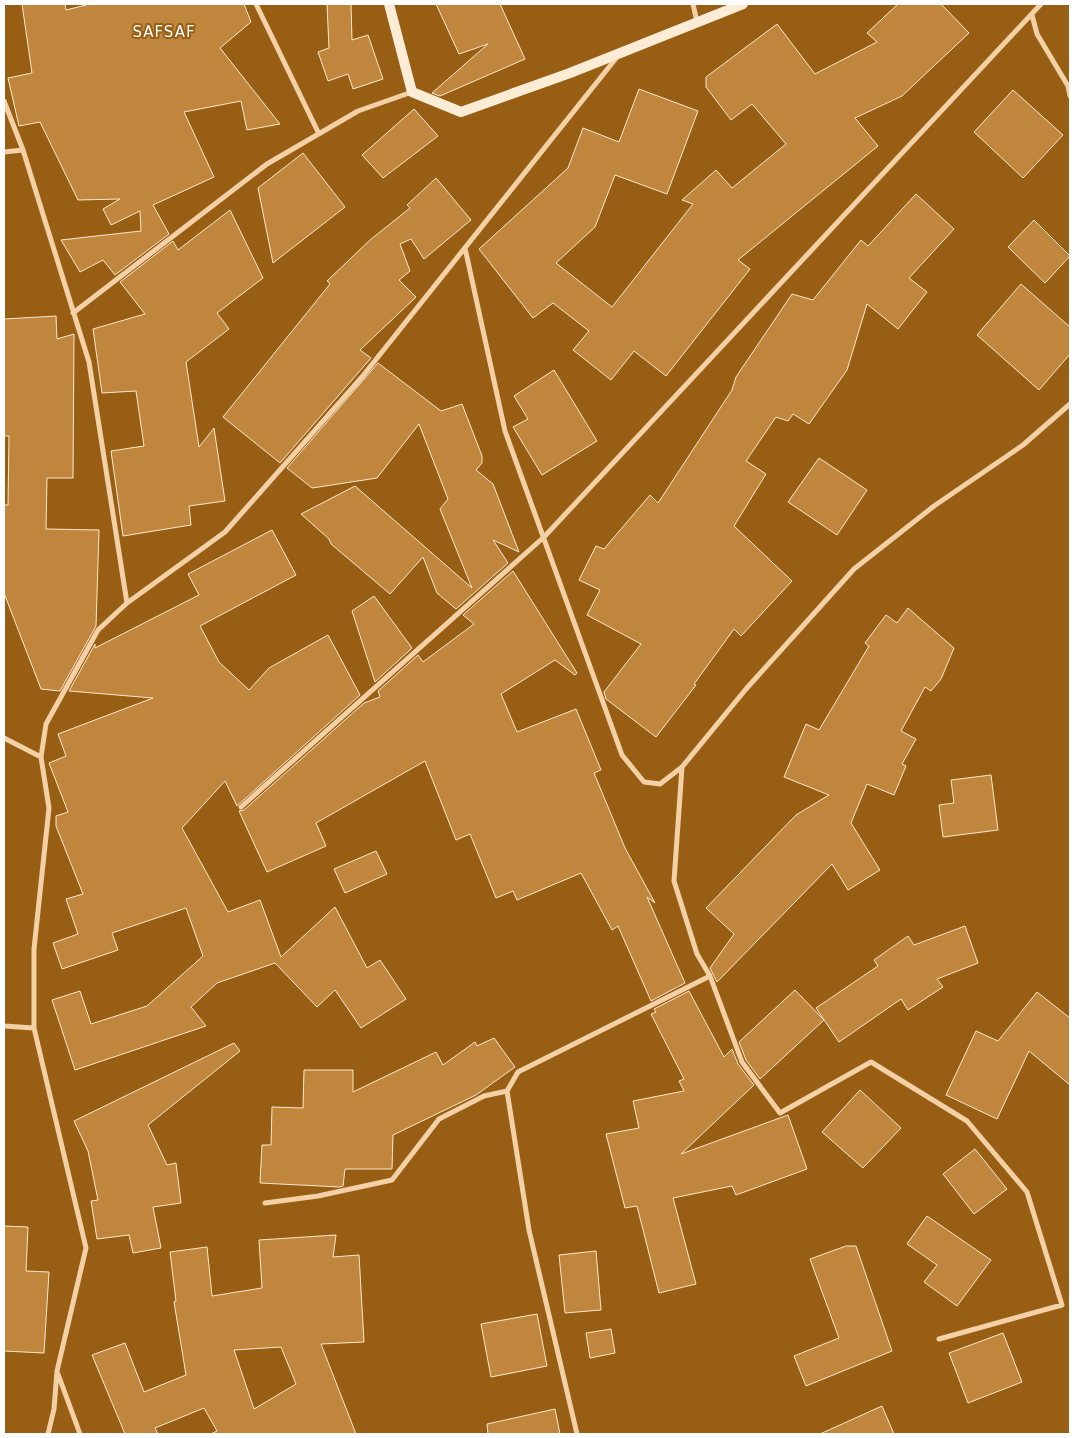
<svg xmlns="http://www.w3.org/2000/svg" width="1074" height="1438" viewBox="0 0 1074 1438" font-family="'DejaVu Sans',sans-serif">
<rect width="100%" height="100%" fill="#985f14"/>
<path fill="#c0863d" stroke="#fde8cd" fill-rule="evenodd" d="M22,4H65L66,10L90,4H244L251,22L220,48L280,124L247,130L241,101L184,112L214,177L153,205L169,234L115,275L103,260L80,272L61,240L141,231L140,211L111,225L103,209L120,199L78,200L40,122L19,126L8,78L32,73Z
M327,4H351L352,40L368,35L383,79L353,89L348,74L328,81L318,52L329,48Z
M436,4H500L525,59L440,96L432,93L488,44L459,54Z
M898,4H941L969,33L902,96L855,118L878,146L738,260L750,269L666,376L634,351L611,380L573,350L589,331L553,303L533,318L479,249L568,168L583,128L619,142L639,89L698,111L667,194L615,175L595,227L556,263L612,307L693,204L682,200L716,170L732,188L786,144L752,104L731,120L706,87V77L777,24L815,74L877,42L867,33Z
M1013,90L1063,135L1023,178L974,132Z
M414,109L438,136L383,178L362,155Z
M303,153L345,207L273,263L258,188Z
M436,178L471,220L424,259L411,239L400,244L410,271L399,280L416,297L360,350L371,358L280,463L223,417L330,284L327,281L370,240L410,208L407,205Z
M916,194L954,229L909,278L927,292L898,329L867,304L847,370L809,424L793,414L788,421L776,417L746,461L766,474L734,526L792,581L741,636L734,629L694,684L696,685L656,737L606,699L604,692L641,644L587,615L600,590L579,580L596,546L604,549L650,495L658,503L732,390L736,377L792,294L813,300L861,240L868,246Z
M230,210L263,278L217,313L229,329L186,362L199,447L214,428L225,501L189,506L191,525L123,536L111,451L144,446L136,391L102,393L93,329L145,314L120,282L173,241L178,250Z
M1034,220L1070,256L1045,283L1008,247Z
M1021,284L1070,327V354L1039,390L977,335Z
M56,316L57,339L74,334L73,478H47L46,529L99,530L96,626L60,691L41,689L4,593V505H8L9,436H4V319Z
M378,363L441,411L462,404L482,456V463L476,470L493,484L519,552L493,540L508,563L456,609L437,593L423,557L390,594L331,544L329,539L301,514L355,486L472,588L440,509L448,499L419,424L377,478L312,488L287,468Z
M554,370L597,441L542,475L513,427L528,419L514,396Z
M819,458L867,490L837,535L788,502Z
M272,530L296,575L200,626L219,662L249,690L269,668L328,635L360,695L237,806L225,781L182,828L228,912L260,900L281,957L335,907L367,968L380,960L406,999L361,1028L335,990L317,1007L275,963L217,983L191,1007L206,1026L75,1070L52,1000L80,991L91,1024L147,1006L203,956L186,908L112,933L118,950L62,969L53,943L78,934L66,899L83,894L56,826V816L68,812L49,763L66,756L58,734L153,698L69,691L95,644V648L199,595L188,574Z
M513,571L577,673L575,675L555,660L501,694L517,732L576,709L601,770L594,773L625,848L655,903L647,897L685,983L651,1001L618,926L612,930L581,873L517,900L513,891L496,898L470,834L456,840L425,761L316,823L326,846L267,872L239,811L244,810L364,703L380,697L378,691L418,655L423,662L474,624L463,615Z
M374,596L412,648L375,682L352,611Z
M908,608L954,648L941,679L931,691L925,687L901,731L916,739L902,764L906,766L894,795L867,784L851,823L880,870L848,890L832,864L717,982L710,968L734,934L706,908L796,815L829,795L784,777L806,724L819,730L869,646L865,643L886,615L897,623Z
M991,775L998,830L943,837L939,805L954,803L951,780Z
M376,851L387,874L345,893L334,869Z
M965,926L978,963L937,979L943,987L908,1010L901,999L839,1042L816,1008L878,966L874,960L908,936L914,945Z
M795,990L824,1020L760,1079L746,1060L739,1042Z
M689,991L724,1057L732,1049L738,1064L754,1085L681,1154L788,1115L807,1169L736,1195L732,1186L673,1198L696,1284L659,1293L637,1206L625,1208L606,1134L639,1128L633,1101L684,1091L679,1081L684,1079L651,1014L656,1012L654,1009Z
M1037,992L1070,1018V1085L1029,1051L997,1119L946,1095L976,1031L998,1041Z
M494,1038L515,1067L476,1095L393,1135L392,1169H345L343,1186L340,1187L260,1183L262,1145H271L272,1107L303,1108L304,1070H353V1092L436,1052L443,1065L475,1042L477,1046Z
M234,1043L240,1051L148,1125L167,1165L176,1163L181,1203L153,1207L161,1248L133,1253L129,1235L97,1239L91,1201L98,1200L88,1151L74,1121Z
M860,1090L901,1128L863,1168L822,1132Z
M975,1149L1007,1189L974,1214L943,1174Z
M927,1216L991,1260L957,1306L924,1282L937,1265L907,1244Z
M4,1226L28,1227L26,1271L49,1272L44,1353L4,1351Z
M336,1235L333,1257L359,1255L364,1342L321,1344L356,1434H211L217,1431L204,1408L155,1428L158,1434H125L92,1355L125,1343L144,1392L186,1375L174,1302L176,1301L170,1252L207,1247L212,1296L262,1288L259,1240ZM281,1347L296,1384L254,1409L234,1350Z
M846,1246H856L892,1351L806,1386L794,1356L839,1338L810,1259Z
M596,1251L601,1310L565,1313L559,1255Z
M537,1314L547,1366L491,1377L481,1324Z
M611,1329L615,1353L590,1358L586,1333Z
M1003,1333L1022,1382L968,1403L949,1353Z
M882,1406L894,1434H820Z
M555,1409L560,1434H488L487,1424Z"/>
<g fill="none" stroke-linecap="round" stroke-linejoin="round">
<path stroke="#f3d0a5" stroke-width="5" d="M256,4L319,134
M693,4L697,22
M1032,15L1037,34L1068,86L1070,96
M4,101L23,150L89,362L127,603
M4,152L23,150
M465,248L505,431L622,755L644,782L660,784L682,767L746,689L854,569L934,506L1023,445L1070,404
M73,313L267,164L358,111L412,92
M4,738L41,757
M682,767L674,881L697,954L710,976L742,1062L780,1113L871,1062L967,1121L1027,1192L1062,1305L939,1339
M241,807L544,537L1041,4
M4,1026L34,1028
M265,1203L318,1196L392,1180L439,1119L484,1096L507,1091
M58,1374L80,1434
M48,1434L54,1409L57,1371L86,1248L34,1028V949L49,808L41,757L46,724L98,630L127,603L225,532L362,377L617,57
M577,1434L529,1230L507,1091L518,1072L710,976"/>
<path stroke="#fcecd5" stroke-width="10" d="M389,4L412,92L461,112L570,73L743,4"/>
</g>
<g text-anchor="middle" dominant-baseline="central" stroke-width="4" stroke-linejoin="round" paint-order="stroke">
<g font-size="15" letter-spacing="1" fill="#fff" stroke="#985f14">
<text x="164" y="32">SAFSAF</text>
</g>
</g>
<rect width="1074" height="1438" fill="none" stroke="#ffffff" stroke-width="10"/>
</svg>
